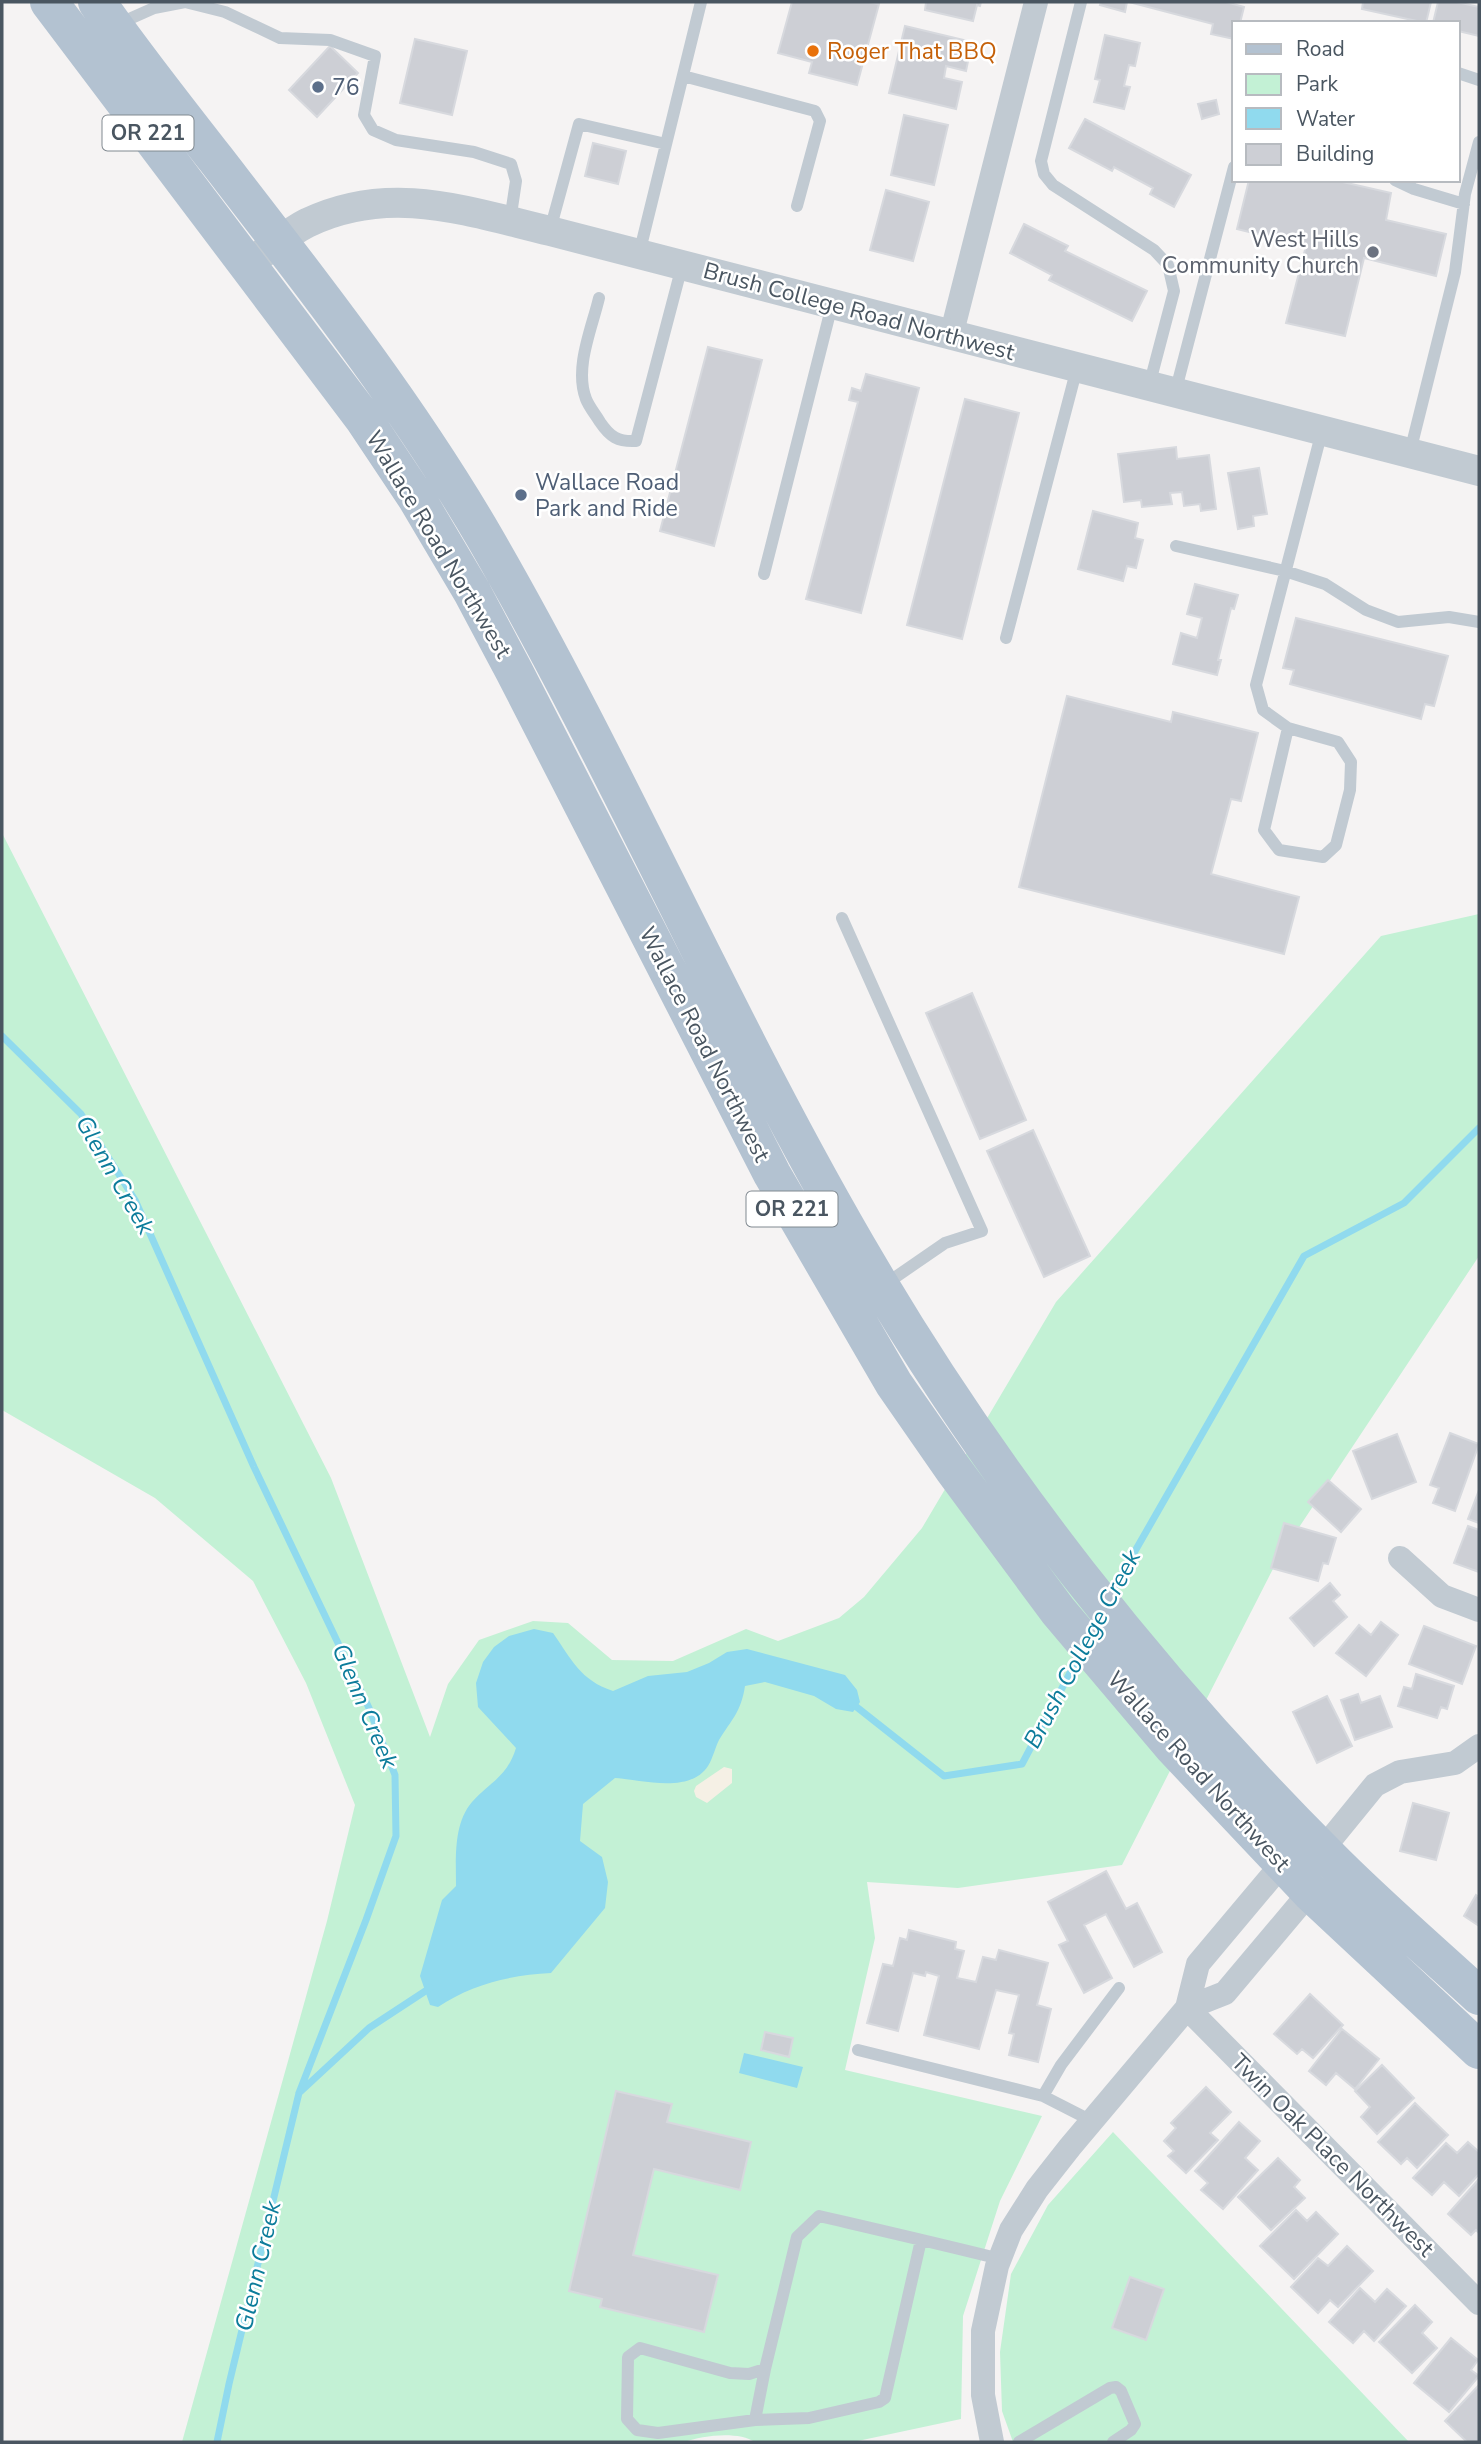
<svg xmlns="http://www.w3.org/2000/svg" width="1481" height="2444" font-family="'Nunito Sans',sans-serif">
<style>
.green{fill:#c3f1d5}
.sand{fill:#f5f0e5}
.water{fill:#90daee}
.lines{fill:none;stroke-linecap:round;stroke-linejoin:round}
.stream{stroke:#90daee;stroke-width:7}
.building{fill:#cdcfd5;stroke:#d7d9de;stroke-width:2}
.service{stroke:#c1cad2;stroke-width:12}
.minor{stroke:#c1cad2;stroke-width:24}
.tertiary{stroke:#c1cad2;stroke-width:30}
.primary{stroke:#b3c2d1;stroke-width:38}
.food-dot{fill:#e8710a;stroke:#fff;stroke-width:2.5}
.service-dot{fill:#5c6f8a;stroke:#fff;stroke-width:2.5}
.worship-dot{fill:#6b7280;stroke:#fff;stroke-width:2.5}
.labels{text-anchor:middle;stroke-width:5;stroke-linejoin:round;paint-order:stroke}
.shield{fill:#fff;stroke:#808990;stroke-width:2}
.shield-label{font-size:21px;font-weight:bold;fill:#4a5661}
.food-label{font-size:23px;fill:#c56008;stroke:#fff;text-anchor:start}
.service-label{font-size:23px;fill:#4e5e75;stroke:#fff;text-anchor:start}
.worship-label{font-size:23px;fill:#5b616d;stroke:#fff;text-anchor:end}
.street-label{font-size:23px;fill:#4a5661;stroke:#fff}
.water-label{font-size:24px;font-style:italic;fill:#0c7c9b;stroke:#fff}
</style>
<rect width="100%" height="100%" fill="#f5f3f3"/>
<path class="green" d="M 2,833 L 331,1478 L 430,1737 L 448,1684 L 479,1640 L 533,1621 L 568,1623 L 612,1660 L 673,1661 L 746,1629 L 778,1641 L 839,1618 L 864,1597 L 922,1528 L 1056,1302 L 1381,936 L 1479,914 L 1479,1256 L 1278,1559 L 1122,1865 L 958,1888 L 867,1882 L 875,1938 L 845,2070 L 1042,2116 L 1000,2201 L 963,2316 L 961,2419 L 853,2442 L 755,2442 C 739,2431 703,2435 684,2442 L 182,2442 L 327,1921 L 355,1805 L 306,1683 L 253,1581 L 155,1498 L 2,1410 Z
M 1113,2132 L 1409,2442 L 1013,2442 L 1002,2411 L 1000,2352 L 1011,2274 L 1048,2205 Z"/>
<path class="sand" d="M 724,1767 L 732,1769 L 732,1783 L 707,1803 L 696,1797 L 694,1791 L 696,1786 Z"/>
<path class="water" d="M 534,1629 L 553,1633 C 572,1660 580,1680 613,1691 L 648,1676 L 687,1672 L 709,1663 L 727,1652 L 747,1649 L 845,1675 L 857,1690 L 860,1702 L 853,1712 L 836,1709 L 814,1696 L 765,1682 L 745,1686 C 741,1712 732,1719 719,1740 C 715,1748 713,1758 708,1766 C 690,1794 642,1780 615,1778 L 583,1804 L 580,1841 L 602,1857 L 608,1882 L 605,1908 L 551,1973 C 511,1975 472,1984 438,2007 L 430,2005 L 420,1976 L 442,1900 L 456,1886 C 456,1859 453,1824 472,1802 C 491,1781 507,1777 516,1748 L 478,1707 L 476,1683 L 483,1662 L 494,1647 L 509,1636 Z
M 744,2053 L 803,2067 L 797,2088 L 739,2073 Z"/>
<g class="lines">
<path class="stream" d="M 2,1036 L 81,1114 L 135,1200 L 254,1467 L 369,1708 L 395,1775 L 396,1836 L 366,1920 L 299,2093 L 229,2384 L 217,2442
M 1111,1593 L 1304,1256 L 1404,1203 L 1479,1128
M 849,1701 L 944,1776 L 1022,1764 L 1080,1654
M 299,2093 L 369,2028 L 430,1988"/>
</g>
<path class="building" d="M 792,2 L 869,2 L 879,4 L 857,85 L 809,73 L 812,62 L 778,53 Z
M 926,2 L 981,2 L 980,6 L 977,5 L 973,21 L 925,10 Z
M 1101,2 L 1127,2 L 1125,12 L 1100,5 Z
M 1129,2 L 1226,2 L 1244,7 L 1240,23 L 1234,23 L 1234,39 L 1211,34 L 1213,24 Z
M 1363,2 L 1431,2 L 1426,23 L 1362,9 Z
M 1438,2 L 1457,2 L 1479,7 L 1479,36 L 1458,31 L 1458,23 L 1433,23 Z
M 905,26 L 972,42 L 966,71 L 946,66 L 944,78 L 962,82 L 956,109 L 889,93 Z
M 1105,35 L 1140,43 L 1135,66 L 1129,65 L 1124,86 L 1130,87 L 1124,109 L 1094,102 L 1100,80 L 1095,79 Z
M 415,39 L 467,51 L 452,115 L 400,103 Z
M 330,46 L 358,73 L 317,117 L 289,90 Z
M 1216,100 L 1219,114 L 1202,119 L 1198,104 Z
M 904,115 L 948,125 L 934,185 L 891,175 Z
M 1085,119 L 1191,175 L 1174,207 L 1150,194 L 1153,188 L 1114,167 L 1112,171 L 1069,148 Z
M 593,143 L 626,151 L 618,184 L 585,176 Z
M 1249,180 L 1334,180 L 1391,193 L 1386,220 L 1446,234 L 1436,276 L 1364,258 L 1345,336 L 1286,323 L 1306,246 L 1237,229 Z
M 886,190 L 929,202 L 913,261 L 870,250 Z
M 1024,224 L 1068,246 L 1065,251 L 1147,291 L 1132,321 L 1049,280 L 1052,275 L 1010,253 Z
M 708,347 L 762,360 L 714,546 L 660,531 Z
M 866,374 L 919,388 L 861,613 L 806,599 L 858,402 L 849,400 L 852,388 L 861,391 Z
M 965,399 L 1019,413 L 962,639 L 907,625 Z
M 1176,447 L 1177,459 L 1209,455 L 1216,509 L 1201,511 L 1200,504 L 1184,506 L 1182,492 L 1170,493 L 1172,504 L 1142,507 L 1141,500 L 1124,502 L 1118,454 Z
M 1259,468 L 1267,514 L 1253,516 L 1254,526 L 1238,529 L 1228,473 Z
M 1093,511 L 1138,523 L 1135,538 L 1143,540 L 1136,568 L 1127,566 L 1123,581 L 1078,569 Z
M 1195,584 L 1238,595 L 1234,609 L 1231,608 L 1218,660 L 1221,660 L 1217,675 L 1173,664 L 1181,633 L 1197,638 L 1202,618 L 1187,614 Z
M 1296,618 L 1448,656 L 1434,706 L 1425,704 L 1421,719 L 1290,684 L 1294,670 L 1283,668 Z
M 1067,696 L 1171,722 L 1173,712 L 1258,733 L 1241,801 L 1231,799 L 1211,874 L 1299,897 L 1284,954 L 1019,887 Z
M 972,993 L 1026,1120 L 980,1139 L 926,1013 Z
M 1033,1130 L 1090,1256 L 1044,1277 L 987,1151 Z
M 1450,1433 L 1479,1444 L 1455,1511 L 1433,1503 L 1439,1488 L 1430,1485 Z
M 1397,1434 L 1416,1482 L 1372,1499 L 1353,1451 Z
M 1328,1480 L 1361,1509 L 1341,1532 L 1308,1502 Z
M 1479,1490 L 1479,1523 L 1468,1519 Z
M 1284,1523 L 1336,1538 L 1328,1564 L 1323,1563 L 1318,1581 L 1271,1568 Z
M 1468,1526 L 1479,1530 L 1479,1572 L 1454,1563 Z
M 1330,1583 L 1340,1595 L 1333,1601 L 1347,1617 L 1314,1646 L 1290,1618 Z
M 1381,1622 L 1398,1635 L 1366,1676 L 1336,1653 L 1359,1625 L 1371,1635 Z
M 1424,1626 L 1476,1646 L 1462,1684 L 1409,1664 Z
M 1416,1674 L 1454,1686 L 1447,1709 L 1441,1707 L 1437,1718 L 1398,1706 L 1404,1687 L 1412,1689 Z
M 1358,1694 L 1361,1703 L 1380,1696 L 1392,1727 L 1355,1740 L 1341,1700 Z
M 1327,1696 L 1352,1746 L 1317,1763 L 1293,1712 Z
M 1413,1803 L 1449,1813 L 1436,1860 L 1400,1851 Z
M 1106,1871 L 1126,1909 L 1137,1903 L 1162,1952 L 1134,1967 L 1106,1914 L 1084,1925 L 1112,1978 L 1084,1993 L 1059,1945 L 1068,1941 L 1048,1902 Z
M 1476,1895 L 1479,1897 L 1479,1926 L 1464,1916 Z
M 909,1930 L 956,1942 L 955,1949 L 964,1951 L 957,1978 L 976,1982 L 983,1957 L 996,1960 L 999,1950 L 1048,1963 L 1037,2005 L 1051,2009 L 1038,2062 L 1009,2055 L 1014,2034 L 1009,2033 L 1019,1995 L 996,1990 L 979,2049 L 924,2035 L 939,1976 L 926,1972 L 925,1976 L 913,1973 L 898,2031 L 867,2023 L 883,1964 L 893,1966 L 900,1938 L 907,1940 Z
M 1310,1994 L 1343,2025 L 1313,2058 L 1302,2049 L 1297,2054 L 1274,2034 Z
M 1342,2029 L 1379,2059 L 1355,2089 L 1336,2073 L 1326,2085 L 1309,2071 Z
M 765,2032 L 793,2038 L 789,2057 L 761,2050 Z
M 1382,2065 L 1414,2098 L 1377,2134 L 1361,2117 L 1370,2107 L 1355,2091 Z
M 1206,2087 L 1231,2112 L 1210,2133 L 1218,2140 L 1186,2173 L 1168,2156 L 1174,2151 L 1164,2141 L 1176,2128 L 1171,2123 Z
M 616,2091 L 672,2104 L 667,2122 L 751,2142 L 740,2190 L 654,2169 L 633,2255 L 718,2275 L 704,2332 L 600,2307 L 602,2299 L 569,2291 Z
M 1415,2103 L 1448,2135 L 1417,2168 L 1407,2158 L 1401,2164 L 1378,2142 Z
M 1239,2122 L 1260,2141 L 1245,2158 L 1258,2170 L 1223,2209 L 1201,2190 L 1208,2183 L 1195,2171 Z
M 1468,2142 L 1479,2152 L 1479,2174 L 1459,2196 L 1444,2182 L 1432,2195 L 1413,2178 L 1446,2143 L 1457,2153 Z
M 1278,2158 L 1300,2180 L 1294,2187 L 1305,2198 L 1271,2230 L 1238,2197 Z
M 1479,2179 L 1479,2233 L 1476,2230 L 1471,2235 L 1448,2214 Z
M 1296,2210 L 1307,2221 L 1316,2212 L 1338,2234 L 1294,2279 L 1260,2246 Z
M 1347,2246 L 1373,2271 L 1338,2307 L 1330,2300 L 1318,2313 L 1291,2287 L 1318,2258 L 1328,2266 Z
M 1130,2277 L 1164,2289 L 1146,2340 L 1112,2328 Z
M 1360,2288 L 1375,2302 L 1387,2289 L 1406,2306 L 1374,2341 L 1364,2331 L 1353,2343 L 1329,2322 Z
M 1415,2305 L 1432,2322 L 1422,2333 L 1437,2348 L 1412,2373 L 1379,2342 Z
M 1451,2338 L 1478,2360 L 1471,2370 L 1479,2376 L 1449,2412 L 1414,2383 Z
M 1479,2385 L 1479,2442 L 1467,2442 L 1445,2421 Z"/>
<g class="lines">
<path class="service" d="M 1081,2 L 1041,161 L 1044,174 L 1053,185 L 1154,250 L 1168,265 L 1174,291 L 1149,386
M 118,24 L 154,8 L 185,2 L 225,12 L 280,38 L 330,40 L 375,56 L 364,115 L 373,130 L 396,140 L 474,152 L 511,164 L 516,181 L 510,221
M 1458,73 L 1479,80
M 683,76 L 815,111 L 820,121 L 797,206
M 1395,180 L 1414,189 L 1464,204
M 550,230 L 579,124 L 666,144
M 639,254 L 701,2
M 599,298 C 592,328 574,368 586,399 C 589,407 596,415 600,422 C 610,437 618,442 636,441 L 682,266
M 1175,393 L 1234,167
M 1410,452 L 1455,272 L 1465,194 L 1479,142
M 1176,546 L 1285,571 L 1325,584 L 1366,610 L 1398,622 L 1449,617 L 1479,622
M 764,574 L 832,305
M 1006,638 L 1077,368
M 1288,728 L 1264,830 L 1279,850 L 1323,857 L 1336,845 L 1350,790 L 1351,762 L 1338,742 L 1288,728 L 1263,710 L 1256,685 L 1322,431
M 842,918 L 982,1231 L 945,1243 L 884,1285
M 858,2050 L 1043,2096 L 1092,2121
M 1043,2096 L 1061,2065 L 1119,1988
M 921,2240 L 885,2398 L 879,2402 L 809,2418 L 755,2420 L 658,2433 L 637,2430 L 627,2419 L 628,2357 L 640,2348 L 730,2373 L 749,2374 L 765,2369 L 797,2237 L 819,2216 C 879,2230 940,2244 1000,2259
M 755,2420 L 765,2369
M 1019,2442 L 1110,2388 L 1116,2387 L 1121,2391 L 1135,2424 L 1131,2430 L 1113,2442"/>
<path class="minor" d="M 951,336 L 1036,2
M 1400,1558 L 1442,1596 L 1479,1610
M 1187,2008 L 1479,2303
M 1187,2008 L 1225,1993 L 1310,1892 L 1322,1850 L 1375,1785 L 1400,1772 L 1455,1763 L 1479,1746
M 992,2442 L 983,2395 L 983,2331 L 997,2266 L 1011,2230 L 1037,2189 L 1070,2147 L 1187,2008 L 1198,1964 L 1282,1864 L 1295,1859"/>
<path class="tertiary" d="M 263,253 C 277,243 291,231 307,223 C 390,183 466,211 550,231 L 1479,471"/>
<path class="primary" d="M 49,2 L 363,418 L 417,499 L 472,592 L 514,671 L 772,1174 L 894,1384 L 953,1469 L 1058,1611 L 1173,1747 L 1310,1892 L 1479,2050
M 97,2 C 134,55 175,107 215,158 C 310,281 407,404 485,538 C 622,775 729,1029 868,1265 C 994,1479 1151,1679 1326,1854 C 1375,1904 1428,1949 1479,1996"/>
</g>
<circle class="food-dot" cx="813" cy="51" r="7"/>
<g class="service-dot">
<circle cx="318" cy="87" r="7"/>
<circle cx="521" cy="495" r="7"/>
</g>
<circle class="worship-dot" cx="1373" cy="252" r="7"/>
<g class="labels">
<g class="shield">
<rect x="102.5" y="115.5" width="91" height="35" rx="5"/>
<rect x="746.5" y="1191.5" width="91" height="35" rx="5"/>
</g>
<g class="shield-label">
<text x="148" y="140">OR 221</text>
<text x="792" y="1216">OR 221</text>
</g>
<g class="food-label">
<text x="827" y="59">Roger That BBQ</text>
</g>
<g class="service-label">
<text x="332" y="95">76</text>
<text x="535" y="490">Wallace Road<tspan x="535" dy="26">Park and Ride</tspan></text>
</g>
<g class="worship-label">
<text x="1359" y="247">West Hills<tspan x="1359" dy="26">Community Church</tspan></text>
</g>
<g class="street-label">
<text transform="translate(859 311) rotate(15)" y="8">Brush College Road Northwest</text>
<text transform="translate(439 544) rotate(59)" y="8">Wallace Road Northwest</text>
<text transform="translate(705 1044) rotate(63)" y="8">Wallace Road Northwest</text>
<text transform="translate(1199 1771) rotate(48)" y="8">Wallace Road Northwest</text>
<text transform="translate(1333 2155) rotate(45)" y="8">Twin Oak Place Northwest</text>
</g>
<g class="water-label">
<text transform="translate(115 1175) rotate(60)" y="8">Glenn Creek</text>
<text transform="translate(1082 1649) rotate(-62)" y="8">Brush College Creek</text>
<text transform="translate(365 1706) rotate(67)" y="8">Glenn Creek</text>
<text transform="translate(258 2266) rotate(-77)" y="8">Glenn Creek</text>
</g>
</g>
<rect width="1481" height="2444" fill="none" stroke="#4a5661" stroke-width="7"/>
<rect x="1232" y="21" width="228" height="161" fill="#ffffff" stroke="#b7bbc0" stroke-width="2"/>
<rect x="1246" y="44" width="35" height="10" fill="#b3c2d1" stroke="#b7bbc0" stroke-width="2"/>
<text x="1296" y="56" font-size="21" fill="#4a5661">Road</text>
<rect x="1246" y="74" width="35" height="21" fill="#c3f1d5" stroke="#b7bbc0" stroke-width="2"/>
<text x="1296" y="91" font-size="21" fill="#4a5661">Park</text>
<rect x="1246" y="108" width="35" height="21" fill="#90daee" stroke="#b7bbc0" stroke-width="2"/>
<text x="1296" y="126" font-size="21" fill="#4a5661">Water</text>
<rect x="1246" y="144" width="35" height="21" fill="#cdcfd5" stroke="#b7bbc0" stroke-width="2"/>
<text x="1296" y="161" font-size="21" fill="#4a5661">Building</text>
</svg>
